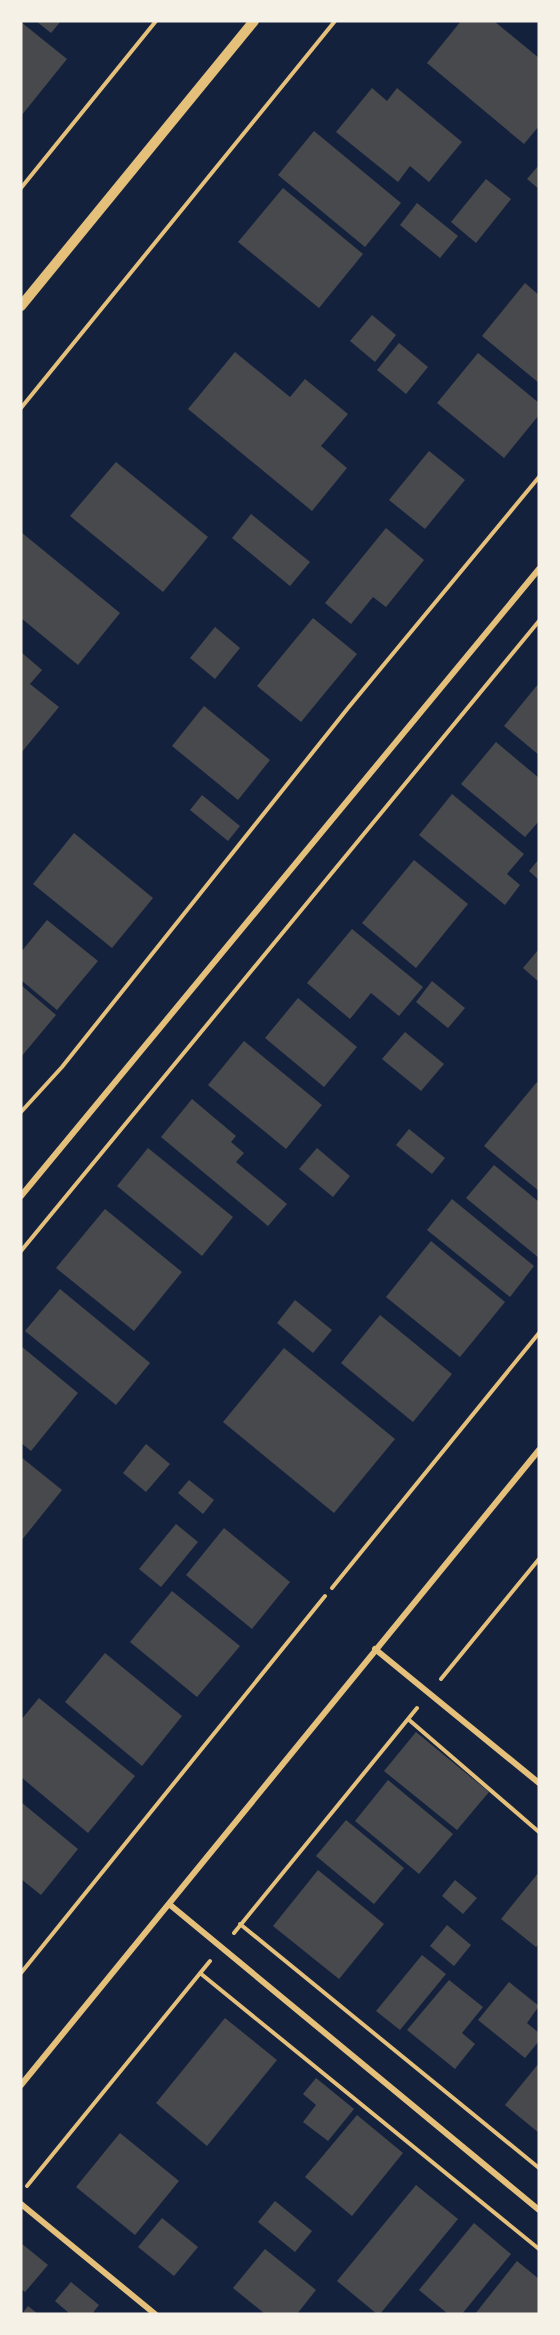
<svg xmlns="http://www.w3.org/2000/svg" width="560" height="2335" font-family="'Roboto Condensed',sans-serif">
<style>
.building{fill:#48494c}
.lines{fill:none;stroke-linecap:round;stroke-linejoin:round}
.path{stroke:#e5c07b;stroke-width:4}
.minor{stroke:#e5c07b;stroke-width:6}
.tertiary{stroke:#e5c07b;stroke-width:10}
</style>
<rect width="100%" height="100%" fill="#14213d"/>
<path class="building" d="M 36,21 L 61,21 L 51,33 Z
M 461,21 L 494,21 L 539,58 L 539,126 L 524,144 L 427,63 Z
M 21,22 L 67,59 L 21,116 Z
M 372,88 L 387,101 L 397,88 L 462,142 L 429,182 L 410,166 L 398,182 L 336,132 Z
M 314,131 L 401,203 L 365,247 L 278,175 Z
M 539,165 L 539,189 L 527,179 Z
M 486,179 L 511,199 L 476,243 L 451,222 Z
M 283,188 L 363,254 L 319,308 L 238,242 Z
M 417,203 L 458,236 L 440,258 L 400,225 Z
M 525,283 L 539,295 L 539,383 L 482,336 Z
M 372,315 L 396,335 L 375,362 L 350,341 Z
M 399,343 L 428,367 L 406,394 L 377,370 Z
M 235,352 L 290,397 L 305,379 L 348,414 L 321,446 L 347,468 L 312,511 L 188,409 Z
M 478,353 L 539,403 L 539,415 L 504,458 L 437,403 Z
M 429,451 L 465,480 L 425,529 L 389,500 Z
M 116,462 L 208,537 L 163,592 L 70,516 Z
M 251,514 L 310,562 L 290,586 L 232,538 Z
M 386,528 L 424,560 L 386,607 L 373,597 L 351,624 L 325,603 Z
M 21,532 L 120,613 L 78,665 L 21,618 Z
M 313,618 L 357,654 L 301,722 L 257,686 Z
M 215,627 L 240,648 L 215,679 L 190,658 Z
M 21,652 L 42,670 L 30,684 L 59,707 L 21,753 Z
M 539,683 L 539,755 L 504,726 Z
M 204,706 L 270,760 L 238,800 L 172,746 Z
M 496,742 L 539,778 L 539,821 L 525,837 L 461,784 Z
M 452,794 L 524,854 L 507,874 L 520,885 L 505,905 L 419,835 Z
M 202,795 L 240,826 L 228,841 L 190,810 Z
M 74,833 L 153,898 L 112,948 L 33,884 Z
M 539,859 L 539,880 L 529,871 Z
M 414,860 L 468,904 L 416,968 L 362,923 Z
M 47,920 L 98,961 L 57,1010 L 21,980 L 21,952 Z
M 352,929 L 423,987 L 399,1016 L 371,993 L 350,1019 L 307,983 Z
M 539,949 L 539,982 L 523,968 Z
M 432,981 L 465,1008 L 448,1028 L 416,1002 Z
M 21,985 L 56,1015 L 21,1057 Z
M 298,998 L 357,1047 L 324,1087 L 265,1038 Z
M 405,1032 L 444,1064 L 421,1091 L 382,1059 Z
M 244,1041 L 322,1105 L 286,1149 L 208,1085 Z
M 537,1082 L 539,1084 L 539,1191 L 484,1146 Z
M 192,1099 L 236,1136 L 231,1142 L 244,1153 L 236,1162 L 287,1204 L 268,1226 L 161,1137 Z
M 409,1129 L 445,1158 L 432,1174 L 396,1145 Z
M 148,1148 L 233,1217 L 202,1256 L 117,1186 Z
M 317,1148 L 350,1176 L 333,1197 L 299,1169 Z
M 494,1165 L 539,1202 L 539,1258 L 466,1198 Z
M 452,1199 L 534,1266 L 510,1297 L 427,1230 Z
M 105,1209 L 182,1272 L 134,1331 L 56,1268 Z
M 431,1241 L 505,1302 L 460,1357 L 386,1297 Z
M 60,1289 L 150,1363 L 116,1405 L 25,1331 Z
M 295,1300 L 332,1330 L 313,1353 L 277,1323 Z
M 380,1315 L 452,1374 L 413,1422 L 341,1363 Z
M 21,1346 L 78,1393 L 31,1451 L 21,1443 Z
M 284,1348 L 395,1439 L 334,1513 L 223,1422 Z
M 146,1444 L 170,1464 L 146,1492 L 123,1473 Z
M 21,1457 L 62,1490 L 21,1541 Z
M 189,1480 L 214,1500 L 203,1514 L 178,1493 Z
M 176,1524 L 198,1542 L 161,1587 L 139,1569 Z
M 224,1528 L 290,1582 L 252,1629 L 186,1575 Z
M 172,1591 L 240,1646 L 197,1697 L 130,1642 Z
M 105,1653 L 182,1716 L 142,1766 L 65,1702 Z
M 39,1698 L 135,1776 L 88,1833 L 21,1777 L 21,1720 Z
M 416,1732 L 489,1792 L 457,1830 L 384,1771 Z
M 388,1780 L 453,1834 L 419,1874 L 355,1821 Z
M 21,1802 L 78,1849 L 41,1895 L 21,1879 Z
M 346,1820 L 404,1868 L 374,1904 L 316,1856 Z
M 318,1870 L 384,1924 L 339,1979 L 273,1926 Z
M 539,1872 L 539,1944 L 536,1947 L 501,1919 Z
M 455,1880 L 477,1898 L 463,1914 L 442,1896 Z
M 447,1925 L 471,1945 L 454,1966 L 430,1946 Z
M 422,1955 L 446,1974 L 400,2030 L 376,2011 Z
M 449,1980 L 483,2007 L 462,2033 L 475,2044 L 455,2069 L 407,2030 Z
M 509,1982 L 539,2006 L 527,2023 L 539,2033 L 539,2041 L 525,2058 L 478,2020 Z
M 225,2018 L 277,2060 L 207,2146 L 156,2103 Z
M 539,2063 L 539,2133 L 505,2105 Z
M 316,2078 L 354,2109 L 328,2141 L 303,2122 L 316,2105 L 303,2094 Z
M 357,2115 L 403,2153 L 352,2216 L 305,2177 Z
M 120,2133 L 179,2181 L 135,2235 L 76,2187 Z
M 416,2185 L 458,2219 L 380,2314 L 377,2314 L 337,2281 Z
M 275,2201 L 312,2231 L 295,2252 L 258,2222 Z
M 162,2218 L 198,2247 L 174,2276 L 138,2247 Z
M 474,2223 L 511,2254 L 462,2314 L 448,2314 L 419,2290 Z
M 21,2243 L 48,2265 L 25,2292 L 21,2289 Z
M 265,2249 L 316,2290 L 297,2314 L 265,2314 L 233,2288 Z
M 517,2261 L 539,2279 L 539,2314 L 475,2314 Z
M 71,2282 L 99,2305 L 92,2314 L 70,2314 L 55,2301 Z
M 28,2306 L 38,2314 L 22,2314 Z"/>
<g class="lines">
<path class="path" d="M 21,188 L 156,21
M 21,408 L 335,21
M 21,1112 L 62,1067 L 348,708 L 539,477
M 21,1251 L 539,621
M 332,1588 L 539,1333
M 441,1679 L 539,1559
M 408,1719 L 539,1832
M 240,1924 L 539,2168
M 234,1933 L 417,1708
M 21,1973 L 325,1596
M 200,1973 L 539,2249
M 27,2186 L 210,1961"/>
<path class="minor" d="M 21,1196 L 539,569
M 375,1649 L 539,1783
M 169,1904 L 539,2210
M 21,2085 L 539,1450
M 21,2204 L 155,2314"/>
<path class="tertiary" d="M 21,306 L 254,21"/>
</g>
<rect width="560" height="2335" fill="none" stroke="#f6f1e7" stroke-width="45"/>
</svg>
